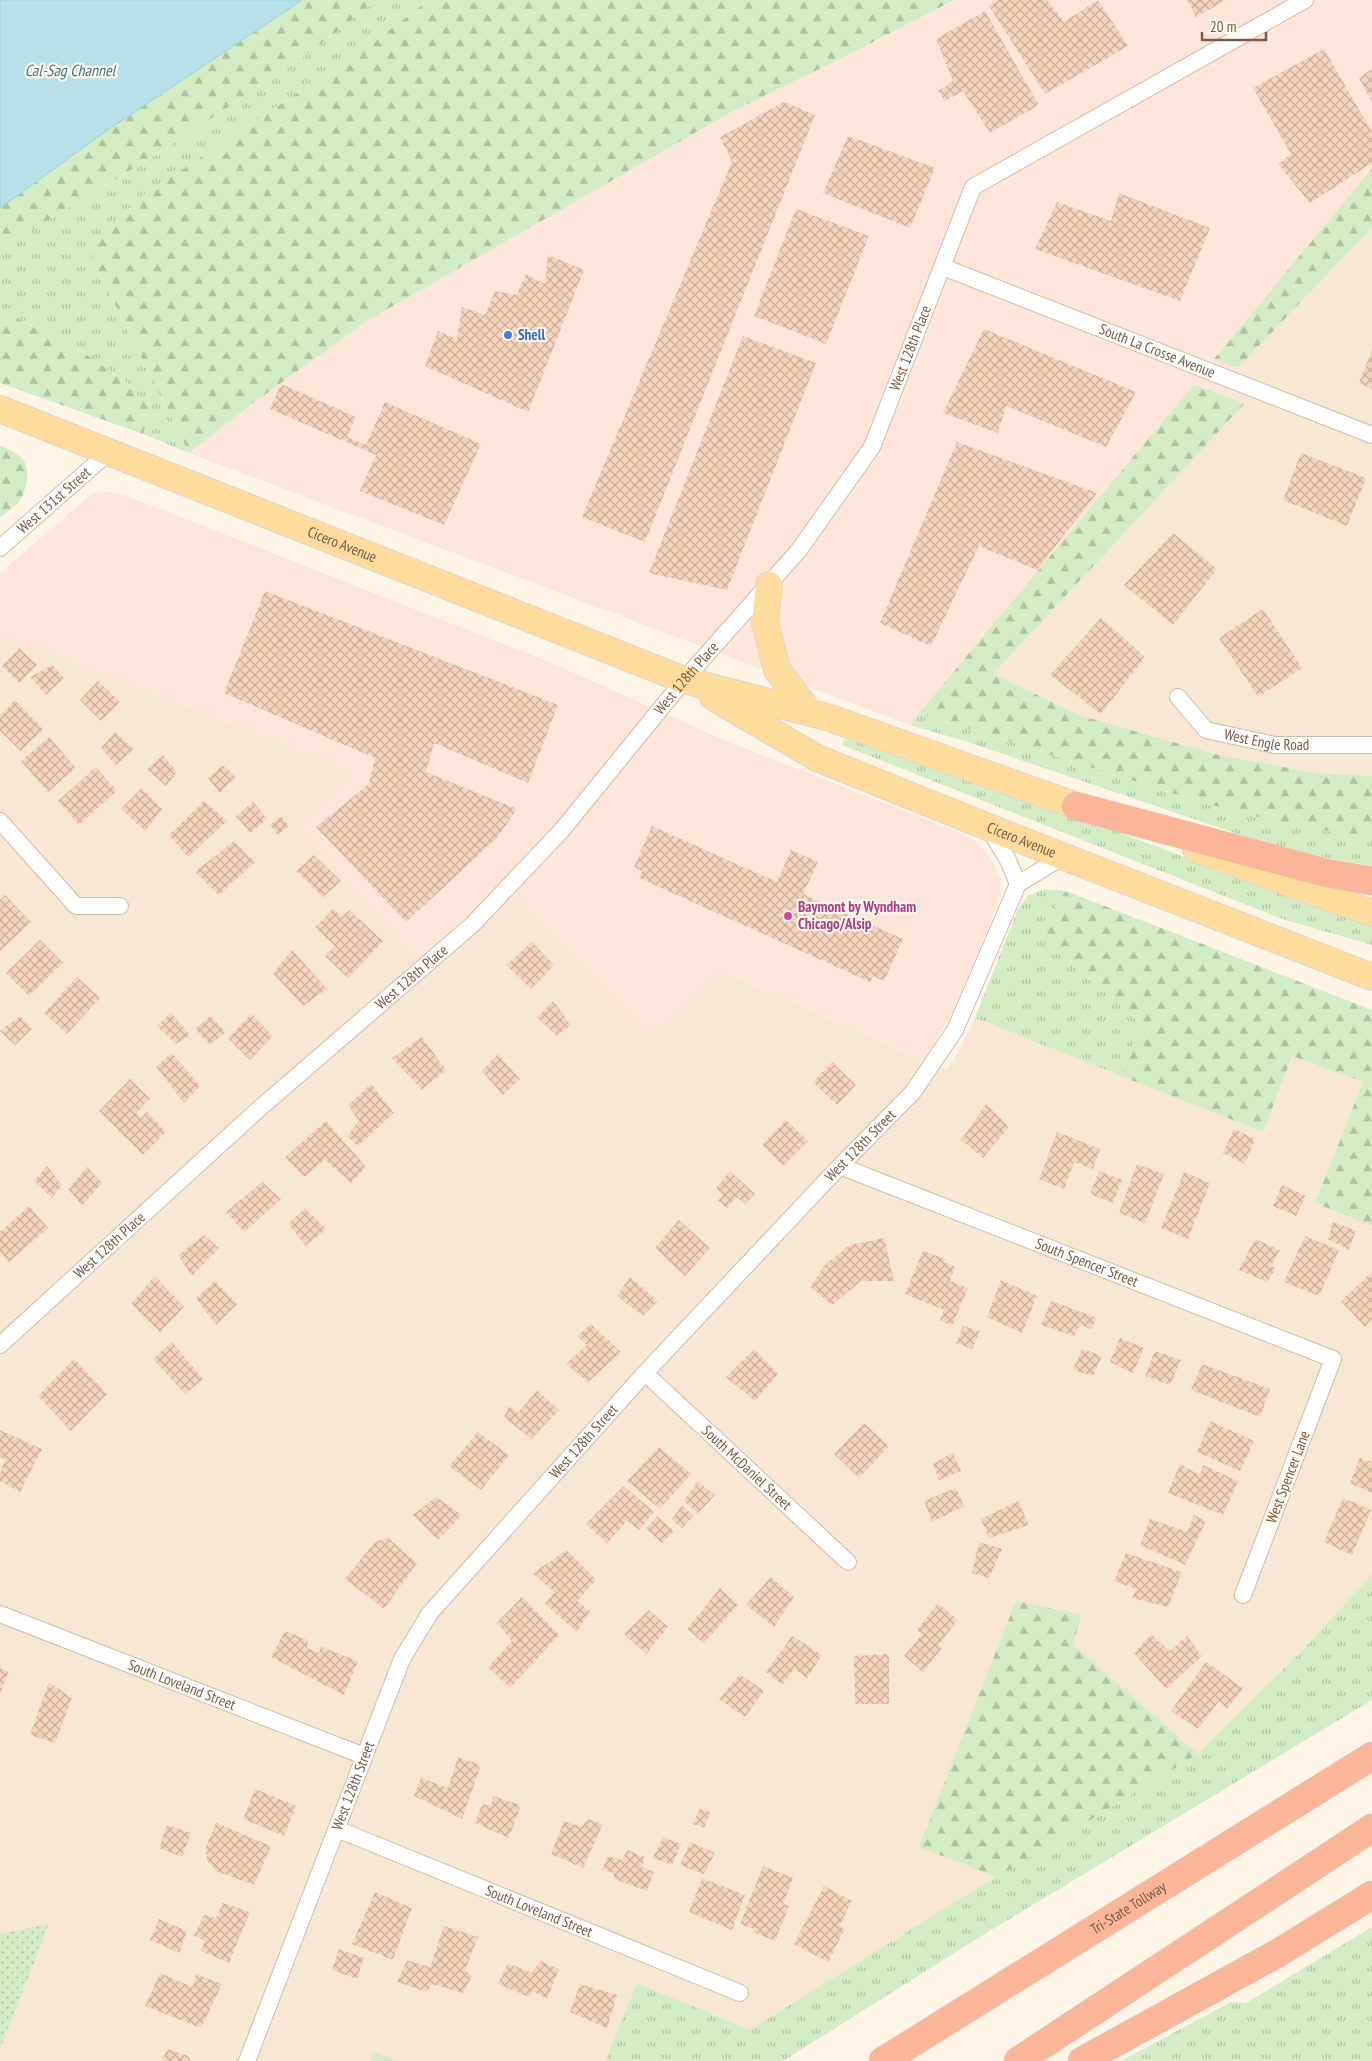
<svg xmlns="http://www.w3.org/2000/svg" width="1372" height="2061" font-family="'PT Sans Narrow',sans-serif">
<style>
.residential{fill:#f6e7d3}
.commercial{fill:#fee5d9}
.grass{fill:url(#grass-tufts)}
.forest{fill:url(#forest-firs)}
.park{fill:url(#park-dots)}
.water{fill:#b8e0e9;stroke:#9ed0db}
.building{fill:url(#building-cross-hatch)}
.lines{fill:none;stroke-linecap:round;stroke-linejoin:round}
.minor-casing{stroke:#d0bcaa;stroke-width:18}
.primary-casing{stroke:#dcd4cf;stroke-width:28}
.motorway-casing{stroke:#dcd4cf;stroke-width:29}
.minor{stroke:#fff;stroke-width:16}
.primary{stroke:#ffdc9b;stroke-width:26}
.motorway{stroke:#fbb599;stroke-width:28}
.shop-dot{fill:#3f7fe0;stroke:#fff8ed;stroke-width:2}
.hotel-dot{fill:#d1479c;stroke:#fff8ed;stroke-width:2}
.labels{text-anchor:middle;stroke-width:4.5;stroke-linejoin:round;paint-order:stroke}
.shop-label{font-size:15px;font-weight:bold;fill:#366cbe;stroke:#fff8ed;text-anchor:start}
.street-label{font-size:15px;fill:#795b48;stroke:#fff8ed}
.hotel-label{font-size:15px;font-weight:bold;fill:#b23c85;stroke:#fff8ed;text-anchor:start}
.water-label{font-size:16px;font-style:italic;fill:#3e7886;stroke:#fff8ed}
</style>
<defs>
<pattern id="grass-tufts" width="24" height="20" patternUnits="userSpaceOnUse" patternTransform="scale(1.25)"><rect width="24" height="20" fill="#d3ecc3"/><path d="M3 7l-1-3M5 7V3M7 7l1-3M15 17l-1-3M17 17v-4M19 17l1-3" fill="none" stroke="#b0c2a0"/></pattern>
<pattern id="forest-firs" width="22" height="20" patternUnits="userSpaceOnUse" patternTransform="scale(1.25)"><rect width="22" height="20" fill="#d3ecc3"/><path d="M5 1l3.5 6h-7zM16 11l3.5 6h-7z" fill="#b0c2a0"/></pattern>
<pattern id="park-dots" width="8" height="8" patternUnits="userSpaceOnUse" patternTransform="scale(1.25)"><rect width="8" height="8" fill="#d3ecc3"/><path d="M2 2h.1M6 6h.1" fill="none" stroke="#b0c2a0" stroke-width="1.8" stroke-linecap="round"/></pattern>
<pattern id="building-cross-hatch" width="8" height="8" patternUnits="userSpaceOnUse" patternTransform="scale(1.25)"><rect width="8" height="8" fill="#f5d4bb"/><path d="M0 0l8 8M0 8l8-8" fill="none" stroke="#cbaf9a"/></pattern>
</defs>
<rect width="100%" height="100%" fill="#fef5e6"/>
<path class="residential" d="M 1372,227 L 1372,776 L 1316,773 L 1219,755 L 1082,716 L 993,674 L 1243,404 L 1219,394 L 1238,368 Z
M 0,633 L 353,772 L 431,976 L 516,895 L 650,1036 L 719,970 L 947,1070 L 962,1045 L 975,1018 L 1263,1132 L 1292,1056 L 1363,1082 L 1315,1203 L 1372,1226 L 1372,1574 L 1301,1652 L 1198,1754 L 932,1916 L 750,2030 L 637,1983 L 605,2061 L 397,2061 L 374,2053 L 370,2061 L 0,2061 Z"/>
<path class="commercial" d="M 954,0 L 1372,0 L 1372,168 L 1214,359 L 1238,368 L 1219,394 L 1194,384 L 910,725 L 189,453 L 248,407 L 365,322 L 735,110 L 846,56 Z
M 106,492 L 127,496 L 554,664 L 719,738 L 971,837 L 989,855 L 1000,878 L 1000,895 L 992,919 L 953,1011 L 925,1060 L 720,970 L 650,1037 L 516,896 L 431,976 L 300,828 L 353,772 L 0,633 L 0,573 L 92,494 Z"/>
<path class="grass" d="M 378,0 L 429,0 L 375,41 L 138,199 L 89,252 L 189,453 L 143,434 L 151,410 L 125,381 L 85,354 L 0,309 L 0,249 L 159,153 L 301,59 Z
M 919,713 L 1200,802 L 1278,822 L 1372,839 L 1372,866 L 1287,851 L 968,742 L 910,725 Z
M 844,739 L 930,762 L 1372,927 L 1372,945 L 1282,919 L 842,745 Z
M 1044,889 L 1066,891 L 1036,932 L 1141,1024 L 1121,1076 L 975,1018 L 1018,909 L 1028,896 Z
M 1372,1574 L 1372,1700 L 983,1935 L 783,2061 L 605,2061 L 637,1983 L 750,2030 L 932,1916 L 1198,1754 L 1301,1652 Z
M 1372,1927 L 1372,2061 L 1121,2061 L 1231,2002 L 1246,2003 Z
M 374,2052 L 397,2061 L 370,2061 Z"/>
<path class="forest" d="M 302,0 L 378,0 L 301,59 L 159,153 L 0,249 L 0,208 L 106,131 Z
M 429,0 L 954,0 L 846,56 L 735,110 L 365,322 L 248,407 L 189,453 L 89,252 L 138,199 L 375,41 Z
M 1372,168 L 1372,227 L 1238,368 L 1214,359 Z
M 0,309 L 85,354 L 125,381 L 151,410 L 143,434 L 0,383 Z
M 1194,384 L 1244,404 L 993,674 L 1082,716 L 1219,755 L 1316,773 L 1372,776 L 1372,839 L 1278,822 L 1200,802 L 919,713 Z
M 0,446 C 8,449 19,453 24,461 C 31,472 26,493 18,503 C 13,508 6,513 0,518 Z
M 1066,891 L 1372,1010 L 1372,1226 L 1315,1203 L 1363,1082 L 1292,1056 L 1263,1132 L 1121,1076 L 1141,1024 L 1036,932 Z
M 1016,1601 L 1081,1615 L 1073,1645 L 1198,1754 L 997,1877 L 919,1847 Z"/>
<path class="park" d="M 49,1924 L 0,2049 L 0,1934 Z"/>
<path class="water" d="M 0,0 L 302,0 L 106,131 L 0,208 Z"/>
<path class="building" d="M 998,0 L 1047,0 L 1064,22 L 1098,0 L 1128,46 L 1045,94 L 989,6 Z
M 1187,0 L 1226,0 L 1196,17 Z
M 985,11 L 1039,105 L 990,133 L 963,91 L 945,101 L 938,91 L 953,81 L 936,39 Z
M 1324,49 L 1372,132 L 1372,163 L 1310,203 L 1278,164 L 1291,154 L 1253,88 Z
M 1372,69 L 1372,102 L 1359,78 Z
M 784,102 L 815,115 L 645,542 L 582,517 L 732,162 L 720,137 Z
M 848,136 L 935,168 L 910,228 L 823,193 Z
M 1119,193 L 1210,228 L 1180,301 L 1035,249 L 1057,202 L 1111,221 Z
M 796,209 L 869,236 L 826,344 L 754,316 Z
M 548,255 L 584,270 L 528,412 L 425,366 L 438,331 L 457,339 L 462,307 L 485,315 L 495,291 L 517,295 L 526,274 L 545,284 Z
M 984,329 L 1136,392 L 1106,447 L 1006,406 L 998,433 L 943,413 Z
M 743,336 L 816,363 L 727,590 L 649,573 Z
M 1372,350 L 1372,389 L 1359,383 Z
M 281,384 L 356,417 L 347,437 L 366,445 L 385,402 L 481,444 L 444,525 L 360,491 L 376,455 L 270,409 Z
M 957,442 L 1097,493 L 1037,570 L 979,546 L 931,646 L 880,623 Z
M 1301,453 L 1366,478 L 1347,526 L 1283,500 Z
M 1173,533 L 1217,569 L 1173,625 L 1124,585 Z
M 265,591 L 558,705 L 528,783 L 434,743 L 426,772 L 517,809 L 497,838 L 406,922 L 316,827 L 369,784 L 375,758 L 224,693 Z
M 1263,609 L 1302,668 L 1258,697 L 1219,638 Z
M 1101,618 L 1145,657 L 1101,714 L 1050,675 Z
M 19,648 L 37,665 L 19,683 L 2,666 Z
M 52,665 L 64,678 L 46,695 L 30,677 Z
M 98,681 L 120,702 L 101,721 L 80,700 Z
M 15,700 L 43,729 L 21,751 L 0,731 L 0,716 Z
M 115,732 L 134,749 L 116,765 L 101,748 Z
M 49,737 L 76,768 L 48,792 L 21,761 Z
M 163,755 L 177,772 L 166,786 L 147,769 Z
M 223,765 L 236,777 L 220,793 L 208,778 Z
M 96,767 L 117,791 L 79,825 L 58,801 Z
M 142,788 L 162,809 L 145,831 L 121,809 Z
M 204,801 L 227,821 L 188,857 L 169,835 Z
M 253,802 L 267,819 L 250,833 L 236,816 Z
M 281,816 L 289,826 L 278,835 L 270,825 Z
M 652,826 L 777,882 L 791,850 L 818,862 L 803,894 L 903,939 L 884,981 L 873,976 L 870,982 L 639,878 L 642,871 L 634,867 Z
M 234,841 L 255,862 L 219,895 L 195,872 Z
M 314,855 L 341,881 L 323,897 L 296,871 Z
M 5,895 L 31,922 L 0,951 L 0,900 Z
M 333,909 L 342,917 L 349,910 L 383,941 L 348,978 L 325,956 L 335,946 L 315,927 Z
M 40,940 L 63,963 L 29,996 L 6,973 Z
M 532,942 L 554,965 L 531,989 L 506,965 Z
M 292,950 L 327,989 L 303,1006 L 273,973 Z
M 77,977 L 100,998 L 67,1034 L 44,1013 Z
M 553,1001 L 571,1025 L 557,1036 L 537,1017 Z
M 171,1013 L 190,1035 L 176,1044 L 157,1026 Z
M 251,1014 L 273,1036 L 250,1060 L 228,1038 Z
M 20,1016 L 32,1029 L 15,1045 L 0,1031 Z
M 210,1016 L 226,1032 L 210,1045 L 195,1029 Z
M 422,1037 L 446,1070 L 422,1090 L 392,1058 Z
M 172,1053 L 200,1086 L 184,1103 L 156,1067 Z
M 498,1054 L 520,1079 L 503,1095 L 482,1071 Z
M 832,1062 L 856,1085 L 837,1105 L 813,1082 Z
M 130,1079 L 150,1099 L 136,1113 L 141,1118 L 147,1112 L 166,1132 L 143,1155 L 99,1111 Z
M 371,1084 L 394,1113 L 358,1146 L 347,1136 L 359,1121 L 348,1105 Z
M 986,1104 L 1009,1127 L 983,1158 L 961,1140 Z
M 786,1120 L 808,1141 L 783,1166 L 762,1145 Z
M 326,1121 L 366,1167 L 351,1183 L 325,1160 L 304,1177 L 285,1157 Z
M 1234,1129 L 1255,1139 L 1245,1164 L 1223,1153 Z
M 1057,1132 L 1100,1149 L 1093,1169 L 1074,1162 L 1064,1189 L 1039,1179 Z
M 1137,1164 L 1164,1174 L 1145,1223 L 1119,1213 Z
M 47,1166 L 62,1185 L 52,1198 L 34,1181 Z
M 87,1167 L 102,1183 L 82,1206 L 68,1189 Z
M 730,1171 L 755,1194 L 745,1204 L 737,1197 L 727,1208 L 718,1201 L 723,1195 L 716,1188 Z
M 1099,1171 L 1122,1180 L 1113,1203 L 1090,1194 Z
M 1184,1172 L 1210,1183 L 1188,1239 L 1161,1228 Z
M 262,1182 L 281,1199 L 244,1232 L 226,1212 Z
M 1282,1185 L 1306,1196 L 1296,1216 L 1273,1206 Z
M 29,1206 L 48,1228 L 9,1262 L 0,1252 L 0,1232 Z
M 305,1208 L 326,1229 L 306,1246 L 288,1224 Z
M 679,1220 L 710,1248 L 685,1276 L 655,1248 Z
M 1333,1222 L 1356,1231 L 1349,1250 L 1328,1239 Z
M 204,1235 L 219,1248 L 192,1276 L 178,1255 Z
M 1305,1236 L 1339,1250 L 1319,1296 L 1284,1282 Z
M 884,1238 L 894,1281 L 861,1281 L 832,1305 L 810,1287 L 825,1265 L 850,1245 Z
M 1255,1239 L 1280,1250 L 1271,1266 L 1276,1268 L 1267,1282 L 1239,1270 Z
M 923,1251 L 945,1259 L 944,1262 L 955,1267 L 950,1281 L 968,1288 L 952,1326 L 940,1320 L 944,1310 L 905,1294 Z
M 1372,1272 L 1372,1319 L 1365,1327 L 1341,1301 Z
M 155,1276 L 184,1307 L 160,1332 L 131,1304 Z
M 630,1277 L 658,1301 L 643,1316 L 617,1296 Z
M 1001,1280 L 1037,1296 L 1022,1333 L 987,1317 Z
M 215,1281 L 237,1304 L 216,1325 L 196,1298 Z
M 1051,1301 L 1097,1318 L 1091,1329 L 1080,1325 L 1074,1336 L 1041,1325 Z
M 591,1324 L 621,1352 L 588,1382 L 566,1364 L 587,1345 L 577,1336 Z
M 963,1326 L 980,1331 L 972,1349 L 956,1343 Z
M 1120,1338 L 1144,1348 L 1133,1373 L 1110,1362 Z
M 172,1342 L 203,1379 L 185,1394 L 153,1359 Z
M 754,1349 L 778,1374 L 755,1401 L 726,1377 Z
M 1082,1349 L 1102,1356 L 1093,1376 L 1073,1370 Z
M 1155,1351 L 1181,1360 L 1170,1385 L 1145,1376 Z
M 74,1359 L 107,1394 L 71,1431 L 38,1396 Z
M 1202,1364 L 1270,1389 L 1260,1417 L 1191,1390 Z
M 537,1390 L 559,1410 L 531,1439 L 504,1417 L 509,1406 L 518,1413 Z
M 1210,1421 L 1254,1441 L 1240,1471 L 1197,1452 Z
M 864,1423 L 889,1446 L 859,1478 L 834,1454 Z
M 0,1430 L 42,1449 L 20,1492 L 0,1481 L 0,1473 L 5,1460 L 0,1457 Z
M 478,1432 L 509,1455 L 481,1490 L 449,1466 Z
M 659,1447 L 691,1474 L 660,1509 L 627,1481 Z
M 953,1453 L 961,1471 L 939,1480 L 933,1464 Z
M 1360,1458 L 1372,1462 L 1372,1493 L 1350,1483 Z
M 1180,1464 L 1200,1475 L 1203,1465 L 1238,1481 L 1223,1515 L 1168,1493 Z
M 698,1482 L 715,1495 L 698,1513 L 683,1501 Z
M 624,1486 L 654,1512 L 639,1530 L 627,1521 L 607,1543 L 586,1524 Z
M 956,1488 L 964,1506 L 932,1522 L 924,1501 Z
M 436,1497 L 462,1515 L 438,1540 L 413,1515 Z
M 1343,1498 L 1371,1510 L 1352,1555 L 1324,1542 Z
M 1018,1501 L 1029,1525 L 989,1538 L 981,1519 Z
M 682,1506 L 694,1515 L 682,1528 L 671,1520 Z
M 1194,1515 L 1206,1521 L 1185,1565 L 1140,1545 L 1150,1519 L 1187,1532 Z
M 657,1516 L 674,1531 L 662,1543 L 646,1529 Z
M 388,1538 L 417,1563 L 384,1609 L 345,1579 L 375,1542 Z
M 979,1542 L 1002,1549 L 989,1578 L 972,1573 Z
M 567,1550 L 596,1580 L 577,1601 L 590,1611 L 577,1632 L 545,1604 L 554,1592 L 533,1573 Z
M 1126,1553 L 1182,1572 L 1168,1607 L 1132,1598 L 1136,1589 L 1114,1581 Z
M 771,1577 L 794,1597 L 774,1627 L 746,1605 Z
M 720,1588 L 738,1605 L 704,1643 L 687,1629 Z
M 522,1597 L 559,1635 L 510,1688 L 488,1667 L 512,1641 L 497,1623 Z
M 938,1603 L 958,1620 L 938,1645 L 942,1648 L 923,1672 L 904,1656 L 922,1634 L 917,1630 Z
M 649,1610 L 668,1627 L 646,1654 L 624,1634 Z
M 285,1631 L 308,1640 L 307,1648 L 319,1653 L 321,1647 L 358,1661 L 344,1695 L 271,1657 Z
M 1151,1634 L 1170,1651 L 1187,1636 L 1202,1656 L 1166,1689 L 1134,1653 Z
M 792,1636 L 822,1655 L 807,1678 L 794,1669 L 782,1685 L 766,1672 Z
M 889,1654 L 889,1704 L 855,1704 L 854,1656 Z
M 1206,1662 L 1243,1688 L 1227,1709 L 1219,1701 L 1198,1729 L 1171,1711 Z
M 0,1668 L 9,1672 L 0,1693 Z
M 740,1674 L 764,1691 L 745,1717 L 719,1699 Z
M 49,1682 L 72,1698 L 55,1743 L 30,1735 Z
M 458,1757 L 481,1765 L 462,1819 L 414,1796 L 421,1778 L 448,1788 Z
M 255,1789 L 296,1806 L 284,1836 L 243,1819 Z
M 493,1796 L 521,1805 L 509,1838 L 475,1823 L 482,1804 L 491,1806 Z
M 700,1809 L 711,1812 L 704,1828 L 693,1824 Z
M 587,1819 L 603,1824 L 583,1868 L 551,1854 L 564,1821 L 582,1827 Z
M 216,1823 L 271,1846 L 254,1885 L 216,1871 L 207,1860 L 206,1847 Z
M 167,1825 L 191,1833 L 182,1857 L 159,1848 Z
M 663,1837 L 681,1844 L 672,1865 L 653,1858 Z
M 690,1842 L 715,1853 L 704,1874 L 680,1865 Z
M 627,1850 L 645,1857 L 642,1867 L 654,1872 L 647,1891 L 614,1879 L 614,1873 L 602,1870 L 608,1856 L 622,1860 Z
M 763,1866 L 793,1878 L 783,1904 L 789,1906 L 775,1941 L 753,1932 L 754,1929 L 740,1924 Z
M 702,1878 L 745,1895 L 732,1930 L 689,1912 Z
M 824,1886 L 852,1901 L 839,1926 L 845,1929 L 828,1962 L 794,1944 Z
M 375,1892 L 412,1908 L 393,1960 L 352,1944 Z
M 223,1903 L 250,1912 L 229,1963 L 201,1951 L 205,1941 L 194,1935 L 204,1915 L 216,1918 Z
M 159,1919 L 187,1931 L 179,1953 L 150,1940 Z
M 444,1926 L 478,1937 L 465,1970 L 472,1976 L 463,1993 L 432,1984 L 427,1992 L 397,1982 L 407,1960 L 430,1967 Z
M 339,1949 L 364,1958 L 357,1979 L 332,1970 Z
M 540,1961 L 559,1969 L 547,1999 L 532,1991 L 529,1997 L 498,1984 L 508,1963 L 532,1973 Z
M 160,1973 L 193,1987 L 196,1974 L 222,1984 L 201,2028 L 145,2006 Z
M 580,1984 L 617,1995 L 607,2028 L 570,2012 Z
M 167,2049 L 191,2057 L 189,2061 L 162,2061 Z"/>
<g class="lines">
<defs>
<g id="minor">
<path id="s1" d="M 943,267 L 1372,435"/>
<path id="s2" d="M 0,548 L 109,452"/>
<path id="s3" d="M 1178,697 L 1206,730 L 1275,745 L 1372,745"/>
<path d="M 0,821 L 76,906 L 120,906"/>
<path d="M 988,827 L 1008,860 L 1018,884"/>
<path id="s4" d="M 840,1166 L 1333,1359 L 1243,1595"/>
<path id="s5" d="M 0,1345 L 260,1108 L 472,925 L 562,830 L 684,680 L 799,550 L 872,447 L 973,187 L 1305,0"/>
<path id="s6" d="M 645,1373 L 848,1562"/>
<path id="s7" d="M 0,1614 L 364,1756"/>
<path id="s8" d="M 337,1829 L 740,1993"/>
<path id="s9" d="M 247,2061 L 402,1659 L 430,1613 L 645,1373 L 840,1166 L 913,1092 L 955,1030 L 1018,884 L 1064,856"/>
</g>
<g id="primary">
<path id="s10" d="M 0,409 L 684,680 L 830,718 L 1096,813"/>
<path d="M 769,585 L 765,623 L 777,670 L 809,712"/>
<path id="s11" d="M 713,697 L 817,758 L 988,827 L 1372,977"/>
<path d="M 1196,849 L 1372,913"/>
</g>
<g id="motorway">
<path d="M 1076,806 L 1326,873 L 1372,881"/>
<path id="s12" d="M 883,2061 L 1372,1756"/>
<path d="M 1018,2061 L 1372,1828"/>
<path d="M 1082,2061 L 1278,1953 L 1372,1895"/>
</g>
</defs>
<use href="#minor" class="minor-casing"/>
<use href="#primary" class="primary-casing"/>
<use href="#motorway" class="motorway-casing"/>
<use href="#minor" class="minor"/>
<use href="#primary" class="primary"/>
<use href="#motorway" class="motorway"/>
</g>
<circle class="shop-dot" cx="508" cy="335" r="5"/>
<circle class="hotel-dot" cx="788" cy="916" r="5"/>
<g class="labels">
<g class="shop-label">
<text x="518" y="340">Shell</text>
</g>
<g class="street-label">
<text dy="5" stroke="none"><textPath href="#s5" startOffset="1362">West 128th Place</textPath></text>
<text dy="5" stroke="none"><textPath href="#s1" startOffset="230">South La Crosse Avenue</textPath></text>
<text dy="5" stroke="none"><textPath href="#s2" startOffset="72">West 131st Street</textPath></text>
<text dy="5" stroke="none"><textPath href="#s10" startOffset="368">Cicero Avenue</textPath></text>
<text dy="5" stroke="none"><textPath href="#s5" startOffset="959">West 128th Place</textPath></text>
<text dy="5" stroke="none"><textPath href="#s3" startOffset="105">West Engle Road</textPath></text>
<text dy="5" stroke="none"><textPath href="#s11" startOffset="341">Cicero Avenue</textPath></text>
<text dy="5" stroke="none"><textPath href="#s5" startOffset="552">West 128th Place</textPath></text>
<text dy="5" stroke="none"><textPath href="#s9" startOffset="1120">West 128th Street</textPath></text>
<text dy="5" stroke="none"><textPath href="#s5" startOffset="148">West 128th Place</textPath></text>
<text dy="5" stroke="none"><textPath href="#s4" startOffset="265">South Spencer Street</textPath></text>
<text dy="5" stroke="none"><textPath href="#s9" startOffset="715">West 128th Street</textPath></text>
<text dy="5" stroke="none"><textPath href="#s6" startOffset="139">South McDaniel Street</textPath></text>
<text transform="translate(1288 1477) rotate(-69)" y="5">West Spencer Lane</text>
<text dy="5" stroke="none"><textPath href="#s7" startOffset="195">South Loveland Street</textPath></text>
<text dy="5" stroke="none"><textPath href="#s9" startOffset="295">West 128th Street</textPath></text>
<text dy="5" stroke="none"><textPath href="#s12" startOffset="289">Tri-State Tollway</textPath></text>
<text dy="5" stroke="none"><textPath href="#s8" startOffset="218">South Loveland Street</textPath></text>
</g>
<g class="hotel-label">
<text x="798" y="912">Baymont by Wyndham<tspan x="798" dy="17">Chicago/Alsip</tspan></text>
</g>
<g class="water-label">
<text x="70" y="76">Cal-Sag Channel</text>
</g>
</g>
<path d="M1202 32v8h64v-8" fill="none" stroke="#795b48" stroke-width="2.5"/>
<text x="1210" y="32" font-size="15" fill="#795b48" stroke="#fff8ed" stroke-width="4" paint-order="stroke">20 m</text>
</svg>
